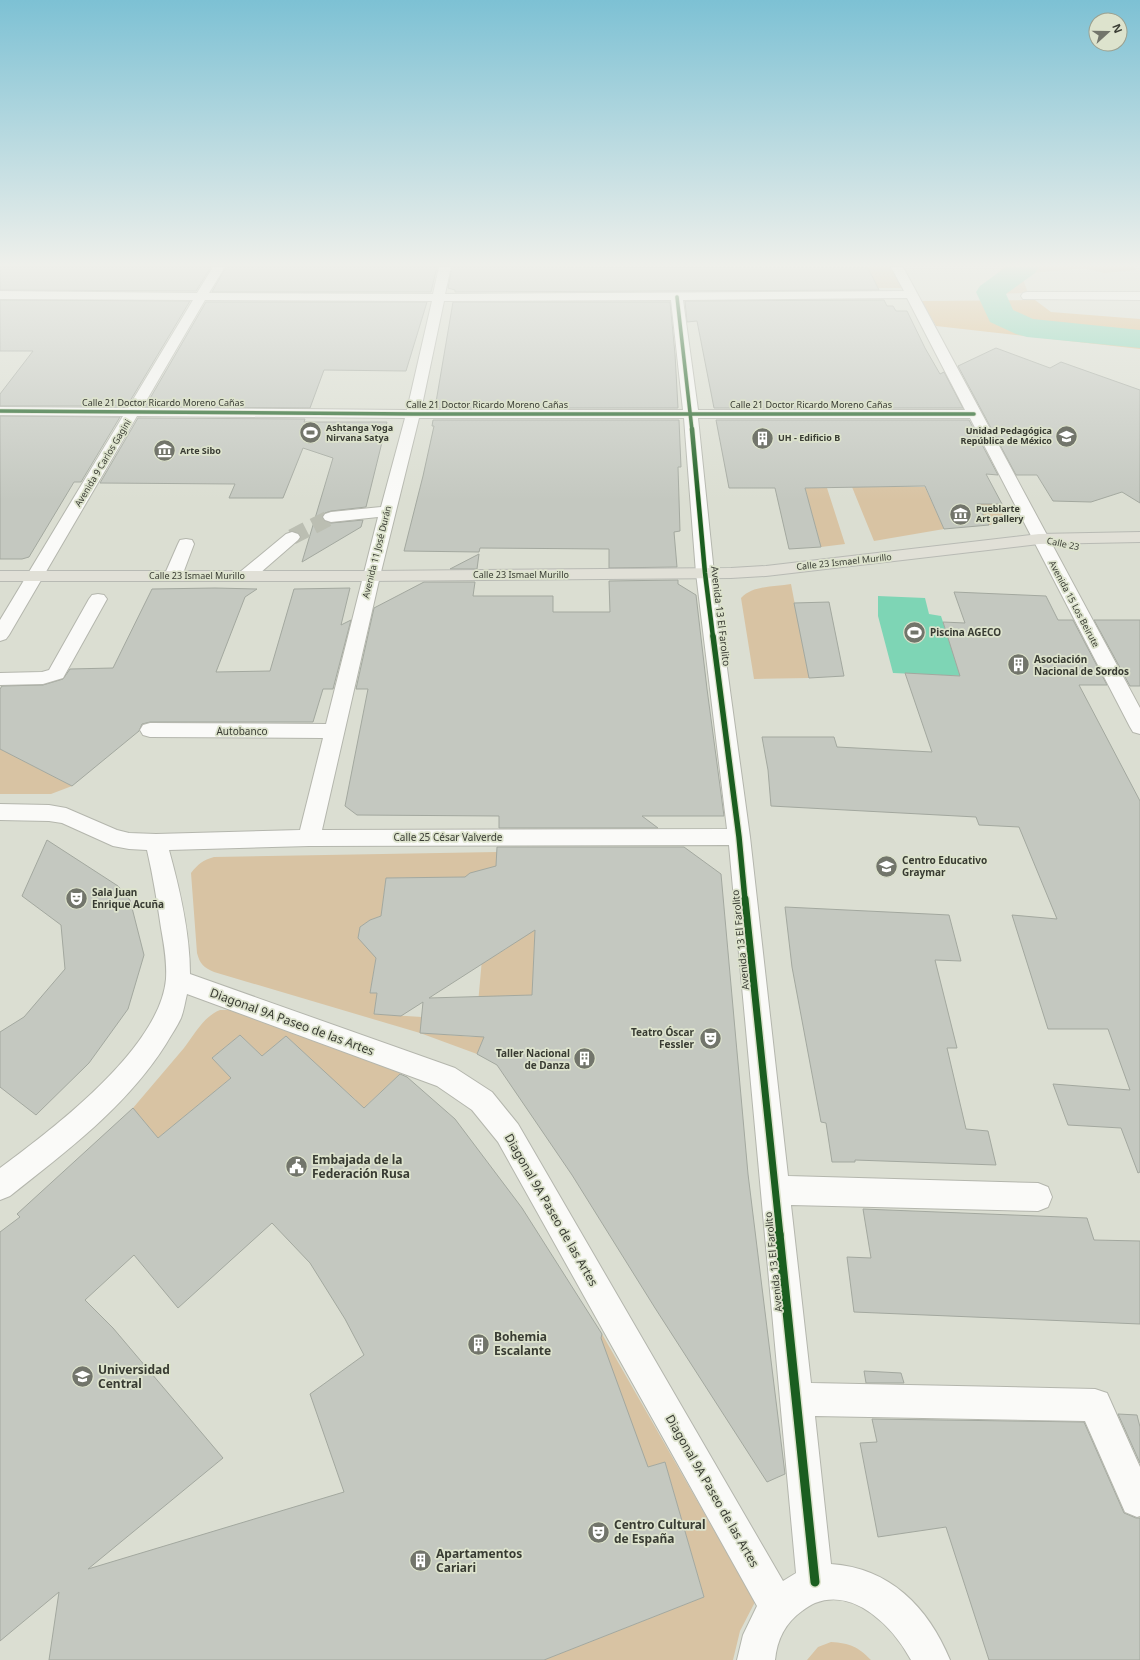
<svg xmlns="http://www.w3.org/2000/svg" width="1140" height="1660" font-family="'Noto Sans',sans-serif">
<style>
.green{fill:#d8c3a3}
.forest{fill:#ddbb87}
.water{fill:#7ed5b5}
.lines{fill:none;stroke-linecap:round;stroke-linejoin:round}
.river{fill:#7ed5b5;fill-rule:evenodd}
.building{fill:#c4c8c0;stroke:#a3a89f;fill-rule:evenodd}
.minor-tunnel{stroke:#bbbeb2;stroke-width:16;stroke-dasharray:16 8;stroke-linecap:butt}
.minor-casing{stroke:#b4b6ad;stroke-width:2}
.major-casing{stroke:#b8bab4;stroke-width:2}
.minor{fill:#fafaf8;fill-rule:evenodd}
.major{fill:#e1e0d7;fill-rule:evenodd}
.cycleway-far4-casing{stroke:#dde3cd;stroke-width:5}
.cycleway-far3-casing{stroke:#dde3cd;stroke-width:6}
.cycleway-far2-casing{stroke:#dde3cd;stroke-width:8}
.cycleway-far1-casing{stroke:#dde3cd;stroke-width:10}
.cycleway-casing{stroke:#dde3cd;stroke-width:12}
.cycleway-far4{stroke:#1b5e20;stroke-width:3.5}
.cycleway-far3{stroke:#1b5e20;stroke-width:4.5}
.cycleway-far2{stroke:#1b5e20;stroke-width:5.5}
.cycleway-far1{stroke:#1b5e20;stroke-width:7}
.cycleway{stroke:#1b5e20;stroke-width:9}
.labels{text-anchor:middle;stroke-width:3.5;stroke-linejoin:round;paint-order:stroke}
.far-street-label{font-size:9px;fill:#393c33;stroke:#dde3cd}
.far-poi-label{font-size:9px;font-weight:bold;fill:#393c33;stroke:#dde3cd;text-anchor:start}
.street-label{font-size:10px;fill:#393c33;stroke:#dde3cd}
.poi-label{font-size:10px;font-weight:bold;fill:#393c33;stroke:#dde3cd;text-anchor:start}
.near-street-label{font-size:12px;fill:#393c33;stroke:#dde3cd}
.near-poi-label{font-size:12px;font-weight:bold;fill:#393c33;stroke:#dde3cd;text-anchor:start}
</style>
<rect width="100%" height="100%" fill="#dbded2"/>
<path class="green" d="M 836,267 L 893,267 L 905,288 L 878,288 L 870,272 L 863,272 L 862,268 Z
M 1003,267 L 1133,267 L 1136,270 L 1104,273 L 1084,268 L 1021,274 L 1028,293 L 988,294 L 985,287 Z
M 852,487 L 925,487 L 944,529 L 874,541 Z
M 805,488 L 827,488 L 845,544 L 821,547 Z
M 977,504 L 1002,504 L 1011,521 L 989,525 Z
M 791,584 L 809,678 L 754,679 L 741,598 C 753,585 775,587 791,584 Z
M 0,749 L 72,786 L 51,794 L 0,794 Z
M 497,852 L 495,881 L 465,877 L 386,878 L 381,916 L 370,920 L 360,927 L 359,938 L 377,952 L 370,993 L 377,993 L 374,1014 L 422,1017 L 421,1033 L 475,1037 L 482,959 L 497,954 L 506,949 L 536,913 L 532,995 L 501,996 L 477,1054 L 420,1033 L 214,972 C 203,967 200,964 197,953 L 191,873 C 198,864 203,860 214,857 Z
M 220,1010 L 232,1010 L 402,1072 L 353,1118 L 345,1111 L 356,1100 L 339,1085 L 335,1088 L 316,1064 L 286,1036 L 262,1056 L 240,1035 L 212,1058 L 231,1078 L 158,1138 L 133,1108 C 150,1088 167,1068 184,1048 C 195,1034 203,1017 220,1010 Z
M 602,1334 L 755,1602 L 740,1631 L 733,1660 L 544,1660 L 704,1597 L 665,1462 L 648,1467 L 595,1361 Z
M 831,1642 C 850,1643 858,1647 871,1660 L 807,1660 L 818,1647 Z"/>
<path class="forest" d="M 1035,300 L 1051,312 L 1140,319 L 1140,349 L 936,326 L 921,301 Z"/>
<path class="water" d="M 878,596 L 925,598 L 929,614 L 941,616 L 961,676 L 893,673 L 878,616 Z"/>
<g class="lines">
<path class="river" d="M 1006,267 L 1039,267 L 1035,273 L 1006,294 L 1013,310 L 1033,319 L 1140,330 L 1140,348 L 1027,337 L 1016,334 L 990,322 L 976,292 L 980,286 Z"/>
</g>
<path class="building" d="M 0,267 L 211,267 L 196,291 L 0,290 Z
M 226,267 L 437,267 L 431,292 L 212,292 Z
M 452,267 L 868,268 L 879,290 L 455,292 L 455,290 L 448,288 Z
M 0,300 L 190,301 L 127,406 L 0,406 L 0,394 L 33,351 L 0,351 Z
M 884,300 L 887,306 L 893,306 L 896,311 L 907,311 L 925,348 L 940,374 L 944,372 L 963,408 L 714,408 L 697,321 L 687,322 L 685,301 Z
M 206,302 L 427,302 L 406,371 L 324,370 L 310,408 L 145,407 Z
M 453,302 L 670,302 L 675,354 L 678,408 L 435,408 Z
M 996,348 L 1050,368 L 1061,362 L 1140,390 L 1140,503 L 1122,492 L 1091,502 L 1053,501 L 1037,475 L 1016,475 L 958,366 Z
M 0,416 L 120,417 L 81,482 L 74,482 L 29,557 L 22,559 L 0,559 Z
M 138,418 L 305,419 L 304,422 L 387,422 L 366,507 L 331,511 L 325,513 L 322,516 L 324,521 L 331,523 L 363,520 L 361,527 L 302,562 L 333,458 L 303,448 L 283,498 L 229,498 L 235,484 L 100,483 Z
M 433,420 L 679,420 L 681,467 L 678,467 L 680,531 L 674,532 L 677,567 L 609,568 L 609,549 L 480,548 L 479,552 L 404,551 L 423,476 L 434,426 L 432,426 Z
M 716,420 L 969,420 L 998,475 L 986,474 L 1002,504 L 977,504 L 989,525 L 944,529 L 925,486 L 805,488 L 821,547 L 789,549 L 775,488 L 729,488 Z
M 479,554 L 477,569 L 450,569 Z
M 678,580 L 678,584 L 696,595 L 707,689 L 724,816 L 642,816 L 658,828 L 499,828 L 499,816 L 357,815 L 345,806 L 368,689 L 356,689 L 374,608 L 424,582 L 475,582 L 473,596 L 553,596 L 553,612 L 610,612 L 609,581 Z
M 215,588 L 257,589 L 245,597 L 216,672 L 270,671 L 294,589 L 350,588 L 341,625 L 351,620 L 333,689 L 323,689 L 313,722 L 150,722 L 142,724 L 139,731 L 72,786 L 0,749 L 0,689 L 2,686 L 43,685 L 63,679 L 70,669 L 113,668 L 152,589 Z
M 954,592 L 1046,596 L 1058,620 L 1073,620 L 1107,685 L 1079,685 L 1140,801 L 1140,1172 L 1138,1173 L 1121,1128 L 1068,1125 L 1053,1084 L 1130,1090 L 1108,1029 L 1048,1029 L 1012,915 L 1057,919 L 1019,827 L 979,825 L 976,817 L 771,806 L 768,770 L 762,737 L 834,737 L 837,747 L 932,752 L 905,673 L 960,676 L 943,622 L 965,623 Z
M 829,602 L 844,676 L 809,678 L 794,603 Z
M 1094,620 L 1140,620 L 1140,686 L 1130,686 Z
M 47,840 L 118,886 L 130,900 L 144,955 L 128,1009 L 89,1063 L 36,1115 L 0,1087 L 0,1032 L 24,1017 L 65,969 L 61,925 L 22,896 Z
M 497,847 L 684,847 L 721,874 L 748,1174 L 785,1474 L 767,1482 L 655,1308 L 572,1175 L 497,1065 L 477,1054 L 484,1037 L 420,1033 L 423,1002 L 401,1016 L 374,1014 L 377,993 L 370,993 L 376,958 L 358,938 L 360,927 L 370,920 L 381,916 L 386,878 L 465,877 L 470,873 L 496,866 ZM 535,930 L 532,995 L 429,998 Z
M 785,907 L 949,915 L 961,961 L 935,960 L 957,1048 L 947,1048 L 966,1129 L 988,1131 L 996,1165 L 855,1160 L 855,1162 L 832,1162 L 826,1123 L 821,1122 L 792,967 Z
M 240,1035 L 262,1056 L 286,1036 L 364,1108 L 400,1074 L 407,1077 L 455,1119 L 522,1208 L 602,1334 L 601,1338 L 648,1467 L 665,1462 L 704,1597 L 544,1660 L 49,1660 L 59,1592 L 0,1641 L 0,1232 L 20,1217 L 17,1214 L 133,1108 L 158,1138 L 231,1078 L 212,1058 ZM 272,1223 L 310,1263 L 345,1319 L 364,1355 L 310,1394 L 344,1492 L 88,1569 L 223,1458 L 113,1328 L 85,1300 L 134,1255 L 178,1308 Z
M 863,1209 L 1087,1218 L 1094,1240 L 1140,1241 L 1140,1324 L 854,1312 L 847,1257 L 871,1258 Z
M 864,1371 L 901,1373 L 904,1383 L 866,1383 Z
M 1118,1414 L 1137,1415 L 1140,1427 L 1140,1463 Z
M 872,1419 L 1084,1422 L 1124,1513 L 1136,1518 L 1140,1518 L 1140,1660 L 989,1660 L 946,1527 L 878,1537 L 860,1443 L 877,1442 Z"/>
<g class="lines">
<path class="minor-tunnel" d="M 292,537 L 331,517"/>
<defs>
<path id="minor" d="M 213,267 L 225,267 L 209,293 L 433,294 L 439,267 L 451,267 L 445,294 L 904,291 L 891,267 L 903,267 L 1140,708 L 1140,734 L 1133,732 L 1130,727 L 970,418 L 698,418 L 714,573 L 750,837 L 788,1176 L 1038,1183 L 1048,1187 L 1052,1197 L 1048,1207 L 1038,1211 L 791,1205 L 811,1383 L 1095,1389 L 1107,1393 L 1140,1467 L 1140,1516 L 1137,1517 L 1125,1512 L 1085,1421 L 815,1416 L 831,1564 C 890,1568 928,1607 950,1660 L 911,1660 C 894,1628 855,1587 815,1603 C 810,1605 806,1608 802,1611 C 785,1623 777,1640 775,1660 L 737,1660 L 743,1635 L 757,1606 L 498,1142 L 472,1110 L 437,1086 L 187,994 C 185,1002 184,1010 181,1018 C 177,1027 171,1035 166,1044 C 127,1106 67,1151 10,1196 L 0,1200 L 0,1168 C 53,1129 160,1048 166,979 C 167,961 164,945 161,928 C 157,901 153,876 147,850 L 129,849 L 113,846 L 62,823 L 49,821 L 0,820 L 0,804 L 49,805 L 66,808 L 117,830 L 129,833 L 156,834 L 300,830 L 323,738 L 150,737 L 143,735 L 140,730 L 143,725 L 150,723 L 326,724 L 378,517 L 331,522 L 325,520 L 323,517 L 325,514 L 331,512 L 381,507 L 405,418 L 137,416 L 9,635 L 6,639 L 0,641 L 0,620 L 123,416 L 0,415 L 0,407 L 128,408 L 193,300 L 0,299 L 0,291 L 197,293 ZM 907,298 L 965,410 L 698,410 L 683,300 ZM 205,300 L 432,301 L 407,410 L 142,408 ZM 671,300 L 683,410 L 421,410 L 444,301 ZM 419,418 L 684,418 L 696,573 L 727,829 L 322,830 L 380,576 ZM 729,845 L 796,1573 L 783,1581 L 518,1124 L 492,1092 L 455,1068 L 190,974 C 190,933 180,890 169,850 L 309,846 Z
M 1027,292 L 1140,292 L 1140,300 L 1023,299 L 1021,296 L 1023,293 Z
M 292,532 L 298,534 L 300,537 L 298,540 L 252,580 L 246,581 L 240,580 L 237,576 L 240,572 L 286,534 Z
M 186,539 L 192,540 L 194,544 L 182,576 L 179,580 L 173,581 L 167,580 L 164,576 L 178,544 L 180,540 Z
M 98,594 L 104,595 L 107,599 L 63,678 L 43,684 L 0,685 L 0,673 L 42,672 L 49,670 L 89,599 L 92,595 Z"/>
<path id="major" d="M 1140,532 L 1140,542 L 1039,544 L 766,576 L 731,578 L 371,581 L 0,581 L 0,571 L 371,571 L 731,568 L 766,566 L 1039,534 Z"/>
</defs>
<use href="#minor" class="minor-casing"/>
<use href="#major" class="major-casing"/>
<use href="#minor" class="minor"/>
<use href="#major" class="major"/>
<defs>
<path id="cycleway-far4" d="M 677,297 L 692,430
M 0,411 L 413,414 L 974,414"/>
<path id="cycleway-far3" d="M 692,429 L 705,573 L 713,637"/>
<path id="cycleway-far2" d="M 713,636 L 739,837 L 745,900"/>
<path id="cycleway-far1" d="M 745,899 L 780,1235"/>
<path id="cycleway" d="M 779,1234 L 815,1582"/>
</defs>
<use href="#cycleway-far4" class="cycleway-far4-casing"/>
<use href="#cycleway-far3" class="cycleway-far3-casing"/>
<use href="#cycleway-far2" class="cycleway-far2-casing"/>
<use href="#cycleway-far1" class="cycleway-far1-casing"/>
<use href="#cycleway" class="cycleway-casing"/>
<use href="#cycleway-far4" class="cycleway-far4"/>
<use href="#cycleway-far3" class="cycleway-far3"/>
<use href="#cycleway-far2" class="cycleway-far2"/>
<use href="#cycleway-far1" class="cycleway-far1"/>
<use href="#cycleway" class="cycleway"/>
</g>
<linearGradient id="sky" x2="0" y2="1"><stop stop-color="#7dc1d4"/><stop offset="0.53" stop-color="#eff0eb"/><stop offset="1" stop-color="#eff0eb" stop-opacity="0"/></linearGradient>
<rect width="1140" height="500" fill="url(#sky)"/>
<defs>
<symbol id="stadium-disc" viewBox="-11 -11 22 22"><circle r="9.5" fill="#72756b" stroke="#dde3cd"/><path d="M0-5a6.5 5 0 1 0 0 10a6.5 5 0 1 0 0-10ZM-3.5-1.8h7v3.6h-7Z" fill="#fff"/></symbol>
<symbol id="school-disc" viewBox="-11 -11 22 22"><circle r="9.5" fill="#72756b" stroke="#dde3cd"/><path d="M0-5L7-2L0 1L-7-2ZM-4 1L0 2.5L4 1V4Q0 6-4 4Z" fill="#fff"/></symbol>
<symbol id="building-disc" viewBox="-11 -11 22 22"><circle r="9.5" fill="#72756b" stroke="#dde3cd"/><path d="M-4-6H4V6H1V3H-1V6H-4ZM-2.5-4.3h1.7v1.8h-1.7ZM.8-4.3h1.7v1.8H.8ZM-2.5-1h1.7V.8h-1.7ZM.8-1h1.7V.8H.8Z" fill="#fff"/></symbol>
<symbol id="museum-disc" viewBox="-11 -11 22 22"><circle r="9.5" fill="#72756b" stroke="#dde3cd"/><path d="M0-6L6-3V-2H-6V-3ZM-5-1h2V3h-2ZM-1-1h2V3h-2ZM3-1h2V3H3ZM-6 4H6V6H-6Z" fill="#fff"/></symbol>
<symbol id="theatre-disc" viewBox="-11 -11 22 22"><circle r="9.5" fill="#72756b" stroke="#dde3cd"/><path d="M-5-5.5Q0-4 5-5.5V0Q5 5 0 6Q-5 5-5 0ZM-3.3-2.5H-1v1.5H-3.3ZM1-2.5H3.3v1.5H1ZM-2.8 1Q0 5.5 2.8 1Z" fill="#fff"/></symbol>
<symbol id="civic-disc" viewBox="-11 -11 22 22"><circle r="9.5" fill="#72756b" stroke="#dde3cd"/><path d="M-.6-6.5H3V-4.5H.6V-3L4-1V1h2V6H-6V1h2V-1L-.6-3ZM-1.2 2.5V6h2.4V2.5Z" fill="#fff"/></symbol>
<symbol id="university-disc" viewBox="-11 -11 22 22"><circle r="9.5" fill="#72756b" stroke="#dde3cd"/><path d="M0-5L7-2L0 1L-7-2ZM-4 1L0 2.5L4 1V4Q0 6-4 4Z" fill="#fff"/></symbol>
</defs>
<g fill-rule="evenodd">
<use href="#stadium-disc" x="298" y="420" width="25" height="25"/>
<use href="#school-disc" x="1054" y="424" width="25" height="25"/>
<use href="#building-disc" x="750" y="426" width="25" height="25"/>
<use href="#museum-disc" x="152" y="438" width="25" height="25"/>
<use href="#museum-disc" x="948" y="502" width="25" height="25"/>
<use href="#stadium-disc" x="902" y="620" width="25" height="25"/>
<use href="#building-disc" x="1006" y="652" width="25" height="25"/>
<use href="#school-disc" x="874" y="854" width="25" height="25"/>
<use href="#theatre-disc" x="64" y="886" width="25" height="25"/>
<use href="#theatre-disc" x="698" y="1026" width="25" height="25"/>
<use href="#building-disc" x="572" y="1046" width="25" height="25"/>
<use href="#civic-disc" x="284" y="1154" width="25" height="25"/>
<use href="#building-disc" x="466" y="1332" width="25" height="25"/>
<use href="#university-disc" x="70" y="1364" width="25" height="25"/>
<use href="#theatre-disc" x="586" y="1520" width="25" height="25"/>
<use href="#building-disc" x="408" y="1548" width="25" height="25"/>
</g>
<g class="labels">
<g class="far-street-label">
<text x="163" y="406">Calle 21 Doctor Ricardo Moreno Cañas</text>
<text x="487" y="408">Calle 21 Doctor Ricardo Moreno Cañas</text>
<text x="811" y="408">Calle 21 Doctor Ricardo Moreno Cañas</text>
<text transform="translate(103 463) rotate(-59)" y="3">Avenida 9 Carlos Gagini</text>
<text transform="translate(1063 544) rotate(12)" y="3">Calle 23</text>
<text transform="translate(377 552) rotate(-76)" y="3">Avenida 11 José Durán</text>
<text transform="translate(844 562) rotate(-6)" y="3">Calle 23 Ismael Murillo</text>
<text x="521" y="578">Calle 23 Ismael Murillo</text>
<text x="197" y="579">Calle 23 Ismael Murillo</text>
<text transform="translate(1074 604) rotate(62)" y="3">Avenida 15 Los Beirute</text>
</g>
<g class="far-poi-label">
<text x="326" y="431">Ashtanga Yoga<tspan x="326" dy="10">Nirvana Satya</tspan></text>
<text x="1052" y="434" text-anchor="end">Unidad Pedagógica<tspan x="1052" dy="10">República de México</tspan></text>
<text x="778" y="441">UH - Edificio B</text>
<text x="180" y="454">Arte Sibo</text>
<text x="976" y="512">Pueblarte<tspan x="976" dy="10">Art gallery</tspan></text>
</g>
<g class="street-label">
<text transform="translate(721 616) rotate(83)" y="4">Avenida 13 El Farolito</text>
<text x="242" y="735">Autobanco</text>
<text x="448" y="841">Calle 25 César Valverde</text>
<text transform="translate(740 940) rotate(-96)" y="4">Avenida 13 El Farolito</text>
<text transform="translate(773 1262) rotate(-96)" y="4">Avenida 13 El Farolito</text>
</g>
<g class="poi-label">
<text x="930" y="636">Piscina AGECO</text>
<text x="1034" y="663">Asociación<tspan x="1034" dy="12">Nacional de Sordos</tspan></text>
<text x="902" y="864">Centro Educativo<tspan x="902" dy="12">Graymar</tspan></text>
<text x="92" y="896">Sala Juan<tspan x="92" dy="12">Enrique Acuña</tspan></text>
<text x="694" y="1036" text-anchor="end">Teatro Óscar<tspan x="694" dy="12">Fessler</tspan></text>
<text x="570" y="1057" text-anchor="end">Taller Nacional<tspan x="570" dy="12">de Danza</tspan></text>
</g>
<g class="near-street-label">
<text transform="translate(292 1022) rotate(20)" y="4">Diagonal 9A Paseo de las Artes</text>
<text transform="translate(551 1210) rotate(60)" y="4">Diagonal 9A Paseo de las Artes</text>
<text transform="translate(712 1491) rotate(60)" y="4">Diagonal 9A Paseo de las Artes</text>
</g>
<g class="near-poi-label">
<text x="312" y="1164">Embajada de la<tspan x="312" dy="14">Federación Rusa</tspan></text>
<text x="494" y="1341">Bohemia<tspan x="494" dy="14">Escalante</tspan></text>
<text x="98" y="1374">Universidad<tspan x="98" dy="14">Central</tspan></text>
<text x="614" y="1529">Centro Cultural<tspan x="614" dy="14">de España</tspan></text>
<text x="436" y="1558">Apartamentos<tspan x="436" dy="14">Cariari</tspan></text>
</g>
</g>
<g transform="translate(1108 32) rotate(69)"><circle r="19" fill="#dde3cd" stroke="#9ba08f"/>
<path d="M0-3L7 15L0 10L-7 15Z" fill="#72756b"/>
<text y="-6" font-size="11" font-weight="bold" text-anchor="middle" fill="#393c33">N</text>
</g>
</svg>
